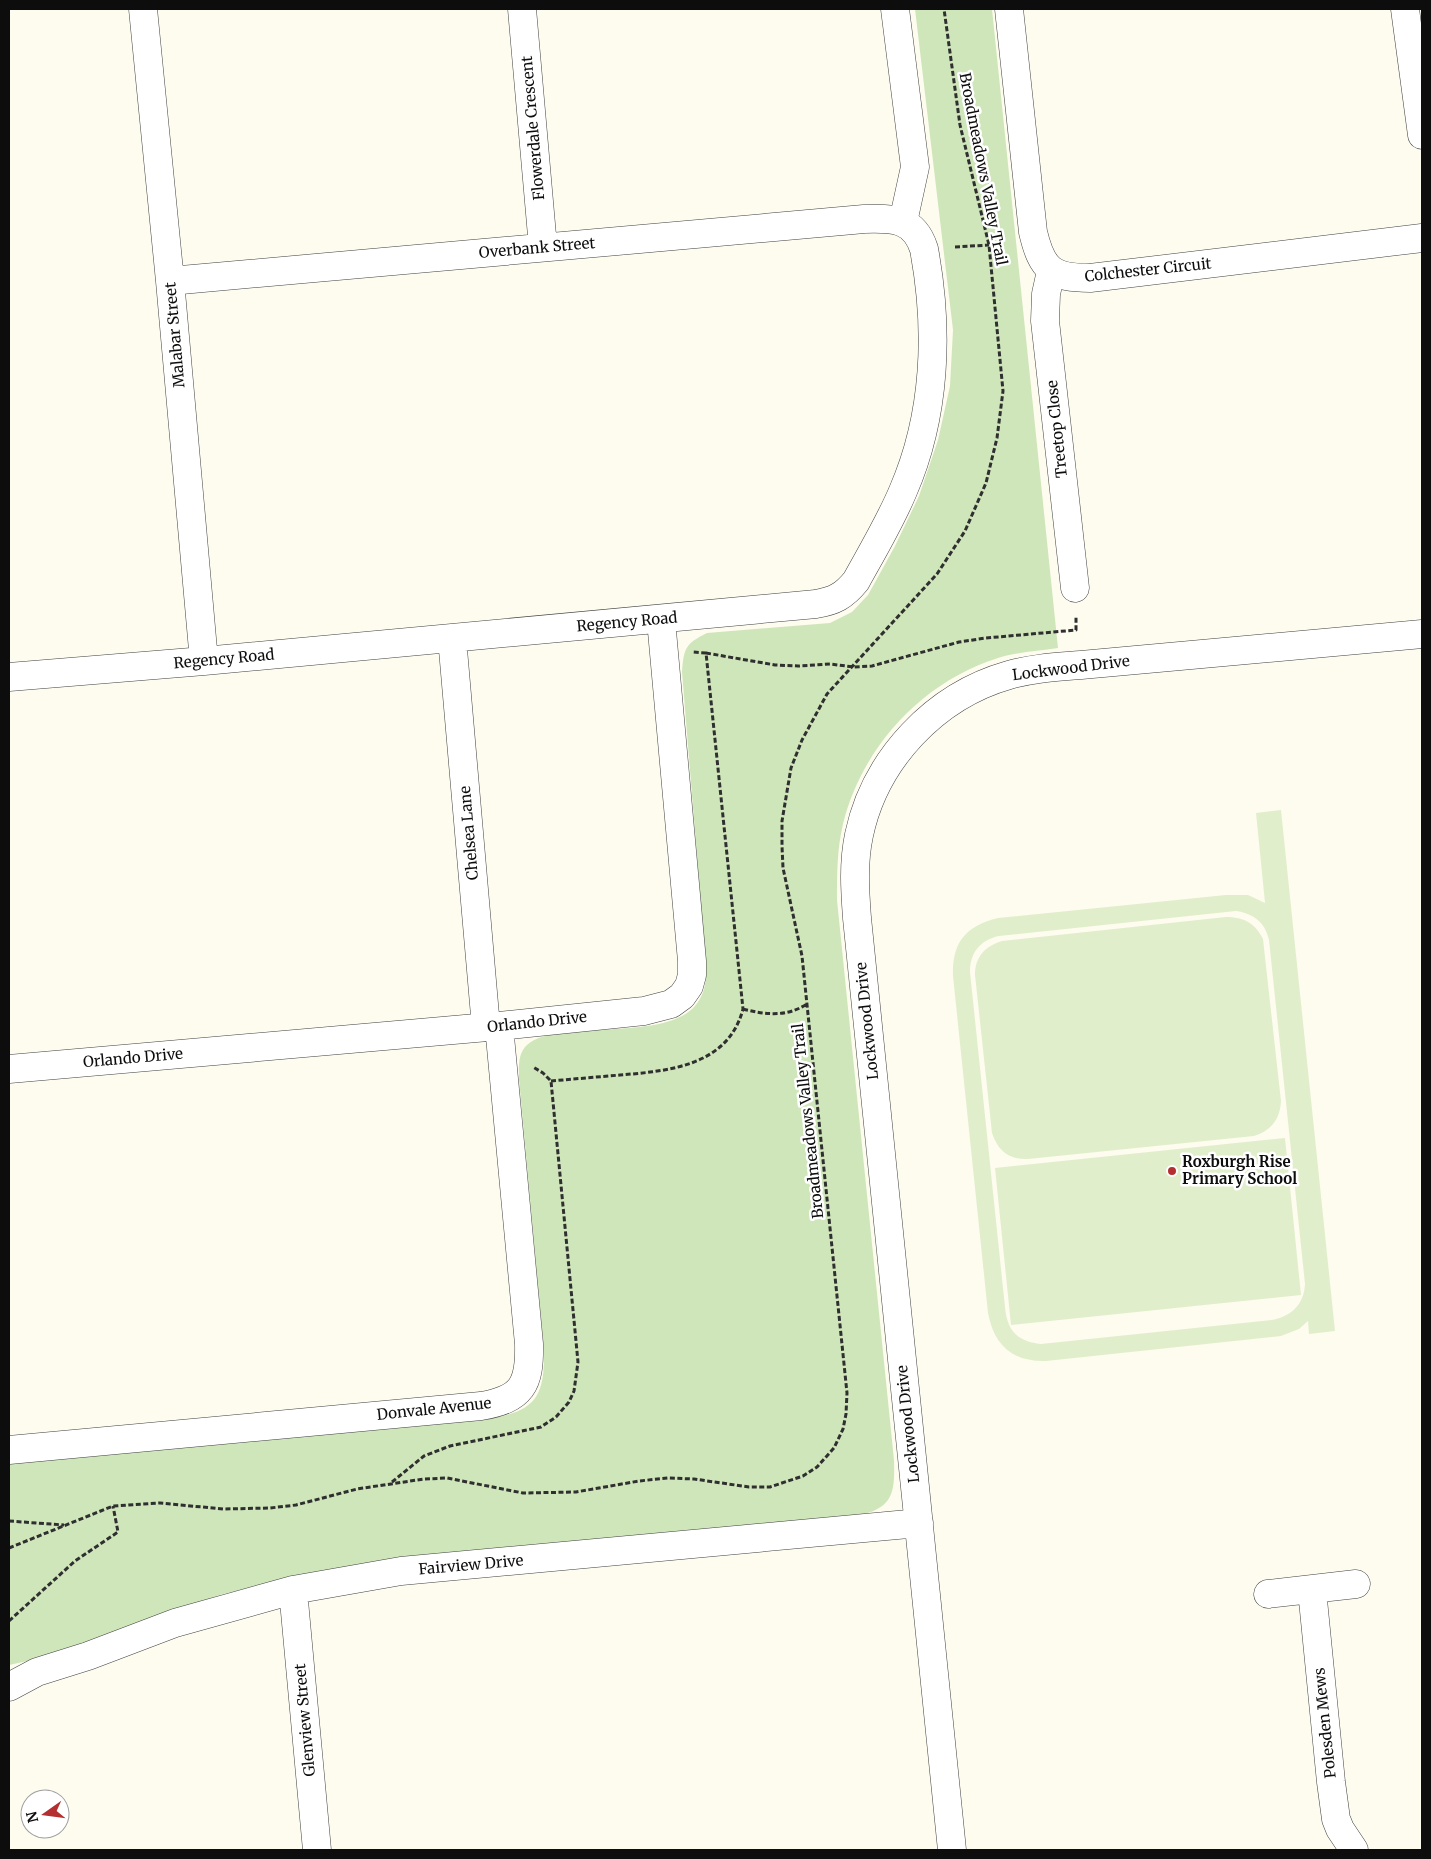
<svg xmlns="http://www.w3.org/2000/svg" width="1431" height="1859" font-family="Merriweather,serif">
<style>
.green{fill:#cfe6bb}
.pitch{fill:#e1eecc;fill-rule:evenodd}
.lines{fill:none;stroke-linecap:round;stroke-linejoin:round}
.minor-casing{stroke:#404040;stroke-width:29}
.path{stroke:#2f2f2f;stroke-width:3;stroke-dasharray:5 2.5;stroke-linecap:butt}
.minor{stroke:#fff;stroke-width:28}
.poi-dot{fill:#b42f2f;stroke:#fff;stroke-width:2}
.labels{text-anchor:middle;stroke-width:5;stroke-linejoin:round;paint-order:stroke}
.street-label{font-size:15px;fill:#0d0d0d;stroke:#fff}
.poi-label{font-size:15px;font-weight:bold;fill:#0d0d0d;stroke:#fff;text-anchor:start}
</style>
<rect width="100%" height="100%" fill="#fefcef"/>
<path class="green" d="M 915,9 L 992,9 L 1058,648 C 1038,651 1017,652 998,658 C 922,682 862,747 843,824 C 837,849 837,874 837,900 L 894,1460 C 895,1494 893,1508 857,1516 L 371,1562 L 282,1580 L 223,1594 L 166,1613 L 41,1658 L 9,1665 L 9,1463 L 482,1420 C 531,1412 545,1403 544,1351 L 519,1079 C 519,1069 518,1058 523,1050 C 545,1014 668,1047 698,1002 C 708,988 706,970 705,954 L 682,672 C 684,648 685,644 707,633 L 830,623 L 852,612 L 868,595 L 895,546 L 919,496 L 938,440 L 950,386 L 953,330 Z"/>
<path class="pitch" d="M 1281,810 L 1335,1331 L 1309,1334 L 1308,1321 L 1299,1329 L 1281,1336 L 1046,1361 C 1012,1362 994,1345 988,1313 L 953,976 C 952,943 965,926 998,918 L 1226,895 L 1248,895 L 1265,903 L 1256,813 ZM 1236,911 C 1254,914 1265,922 1269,940 L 1305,1284 C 1304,1304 1292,1316 1272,1320 L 1041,1344 C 1017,1342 1007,1330 1005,1307 L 970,972 C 970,953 980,940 999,936 Z
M 1226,917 C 1244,917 1255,923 1263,939 L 1281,1101 C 1280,1119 1272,1130 1254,1136 L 1028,1159 C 1009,1160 998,1151 992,1133 L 975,975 C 975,957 985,946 1002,941 Z
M 1285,1138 L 1301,1295 L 1011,1325 L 995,1168 Z"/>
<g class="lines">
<defs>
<path id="minor" d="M 143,9 L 170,281 L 204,661
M 522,9 L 543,247
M 895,9 L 915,167 L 903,222
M 1009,9 L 1033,232 C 1042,270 1052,278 1090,278 L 1422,238
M 1405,9 L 1422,135
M 1051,271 L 1046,294 L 1045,321 L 1075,588
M 452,638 L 486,1027
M 9,677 L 204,661 L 816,604 C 834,601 844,596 856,581 C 872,552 890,522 903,491 C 936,415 939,330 924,249 C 914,218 893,218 864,219 L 170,281
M 9,1069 L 499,1026 L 644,1011 L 671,1004 L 682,996 L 689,986 L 692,975 L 692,961 L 661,620
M 9,1450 L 481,1406 C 522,1399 530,1385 529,1344 L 499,1026
M 293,1590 L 317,1850
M 1312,1590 L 1331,1782 L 1336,1819 L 1340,1829 L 1354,1850
M 1268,1594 L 1356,1584
M 9,1687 L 37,1672 L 88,1656 L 175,1623 L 293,1590 L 401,1571 L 919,1523
M 952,1850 L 857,918 C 855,891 853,863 859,835 C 875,759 935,696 1009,675 C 1033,668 1057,667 1081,665 L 1422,634"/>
</defs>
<use href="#minor" class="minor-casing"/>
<path class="path" d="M 955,247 L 989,245
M 706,653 L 775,665 L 798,666 L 830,664 L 854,667 L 872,666 L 959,642 L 986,638 L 1076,630 L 1076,616
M 743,1009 C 766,1015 787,1017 807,1004
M 551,1081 C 574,1079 597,1077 620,1075 C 669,1071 728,1066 743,1009 L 706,653 L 693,652
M 392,1482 L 424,1456 L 450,1446 L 541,1427 L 556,1417 L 569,1402 L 574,1391 L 578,1362 L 551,1081 L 543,1073 L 533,1067
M 9,1521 L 64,1525
M 9,1548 L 113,1506 L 160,1503 L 223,1509 L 270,1508 L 296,1505 L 357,1489 L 424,1479 L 447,1478 L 523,1493 L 576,1492 L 639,1481 L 668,1478 L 694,1479 L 749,1487 L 770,1487 L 803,1476 L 817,1467 L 834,1448 L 843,1429 L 846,1414 L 847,1393 L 802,956 L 783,868 L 782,846 L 782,821 L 791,768 L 802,740 L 827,694 L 937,574 L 965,531 L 986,483 L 997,438 L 1003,391 L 989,245 L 960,125 L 944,9
M 9,1621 L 75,1561 L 118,1532 L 113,1506"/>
<use href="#minor" class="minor"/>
</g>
<circle class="poi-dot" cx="1172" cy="1171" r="5"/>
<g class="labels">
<g class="street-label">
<text transform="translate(533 128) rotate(-95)" y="5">Flowerdale Crescent</text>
<text transform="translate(983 169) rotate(79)" y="5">Broadmeadows Valley Trail</text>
<text transform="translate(537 248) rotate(-5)" y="5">Overbank Street</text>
<text transform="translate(1148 270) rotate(-6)" y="5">Colchester Circuit</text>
<text transform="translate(175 335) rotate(-95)" y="5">Malabar Street</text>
<text transform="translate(1057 429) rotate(-96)" y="5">Treetop Close</text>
<text transform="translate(627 622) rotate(-5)" y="5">Regency Road</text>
<text transform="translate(224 659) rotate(-5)" y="5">Regency Road</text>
<text transform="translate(1071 668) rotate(-7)" y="5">Lockwood Drive</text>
<text transform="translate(469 833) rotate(-95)" y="5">Chelsea Lane</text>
<text transform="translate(867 1021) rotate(-96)" y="5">Lockwood Drive</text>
<text transform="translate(537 1022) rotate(-6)" y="5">Orlando Drive</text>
<text transform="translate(133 1058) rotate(-5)" y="5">Orlando Drive</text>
<text transform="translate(808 1121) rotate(-96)" y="5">Broadmeadows Valley Trail</text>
<text transform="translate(434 1409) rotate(-6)" y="5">Donvale Avenue</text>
<text transform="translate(908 1424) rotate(-96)" y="5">Lockwood Drive</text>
<text transform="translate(471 1565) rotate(-5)" y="5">Fairview Drive</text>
<text transform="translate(305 1720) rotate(-95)" y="5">Glenview Street</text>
<text transform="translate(1325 1723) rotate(-96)" y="5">Polesden Mews</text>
</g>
<g class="poi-label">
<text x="1182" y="1167">Roxburgh Rise<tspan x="1182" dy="17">Primary School</tspan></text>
</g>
</g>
<rect width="1431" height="1859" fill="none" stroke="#0d0d0d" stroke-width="20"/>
<g transform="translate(45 1814) rotate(256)"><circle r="24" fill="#ffffff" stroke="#9e9e9e"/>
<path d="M0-4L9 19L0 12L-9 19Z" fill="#b42f2f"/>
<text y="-8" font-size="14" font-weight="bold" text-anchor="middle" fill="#0d0d0d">N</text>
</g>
</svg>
